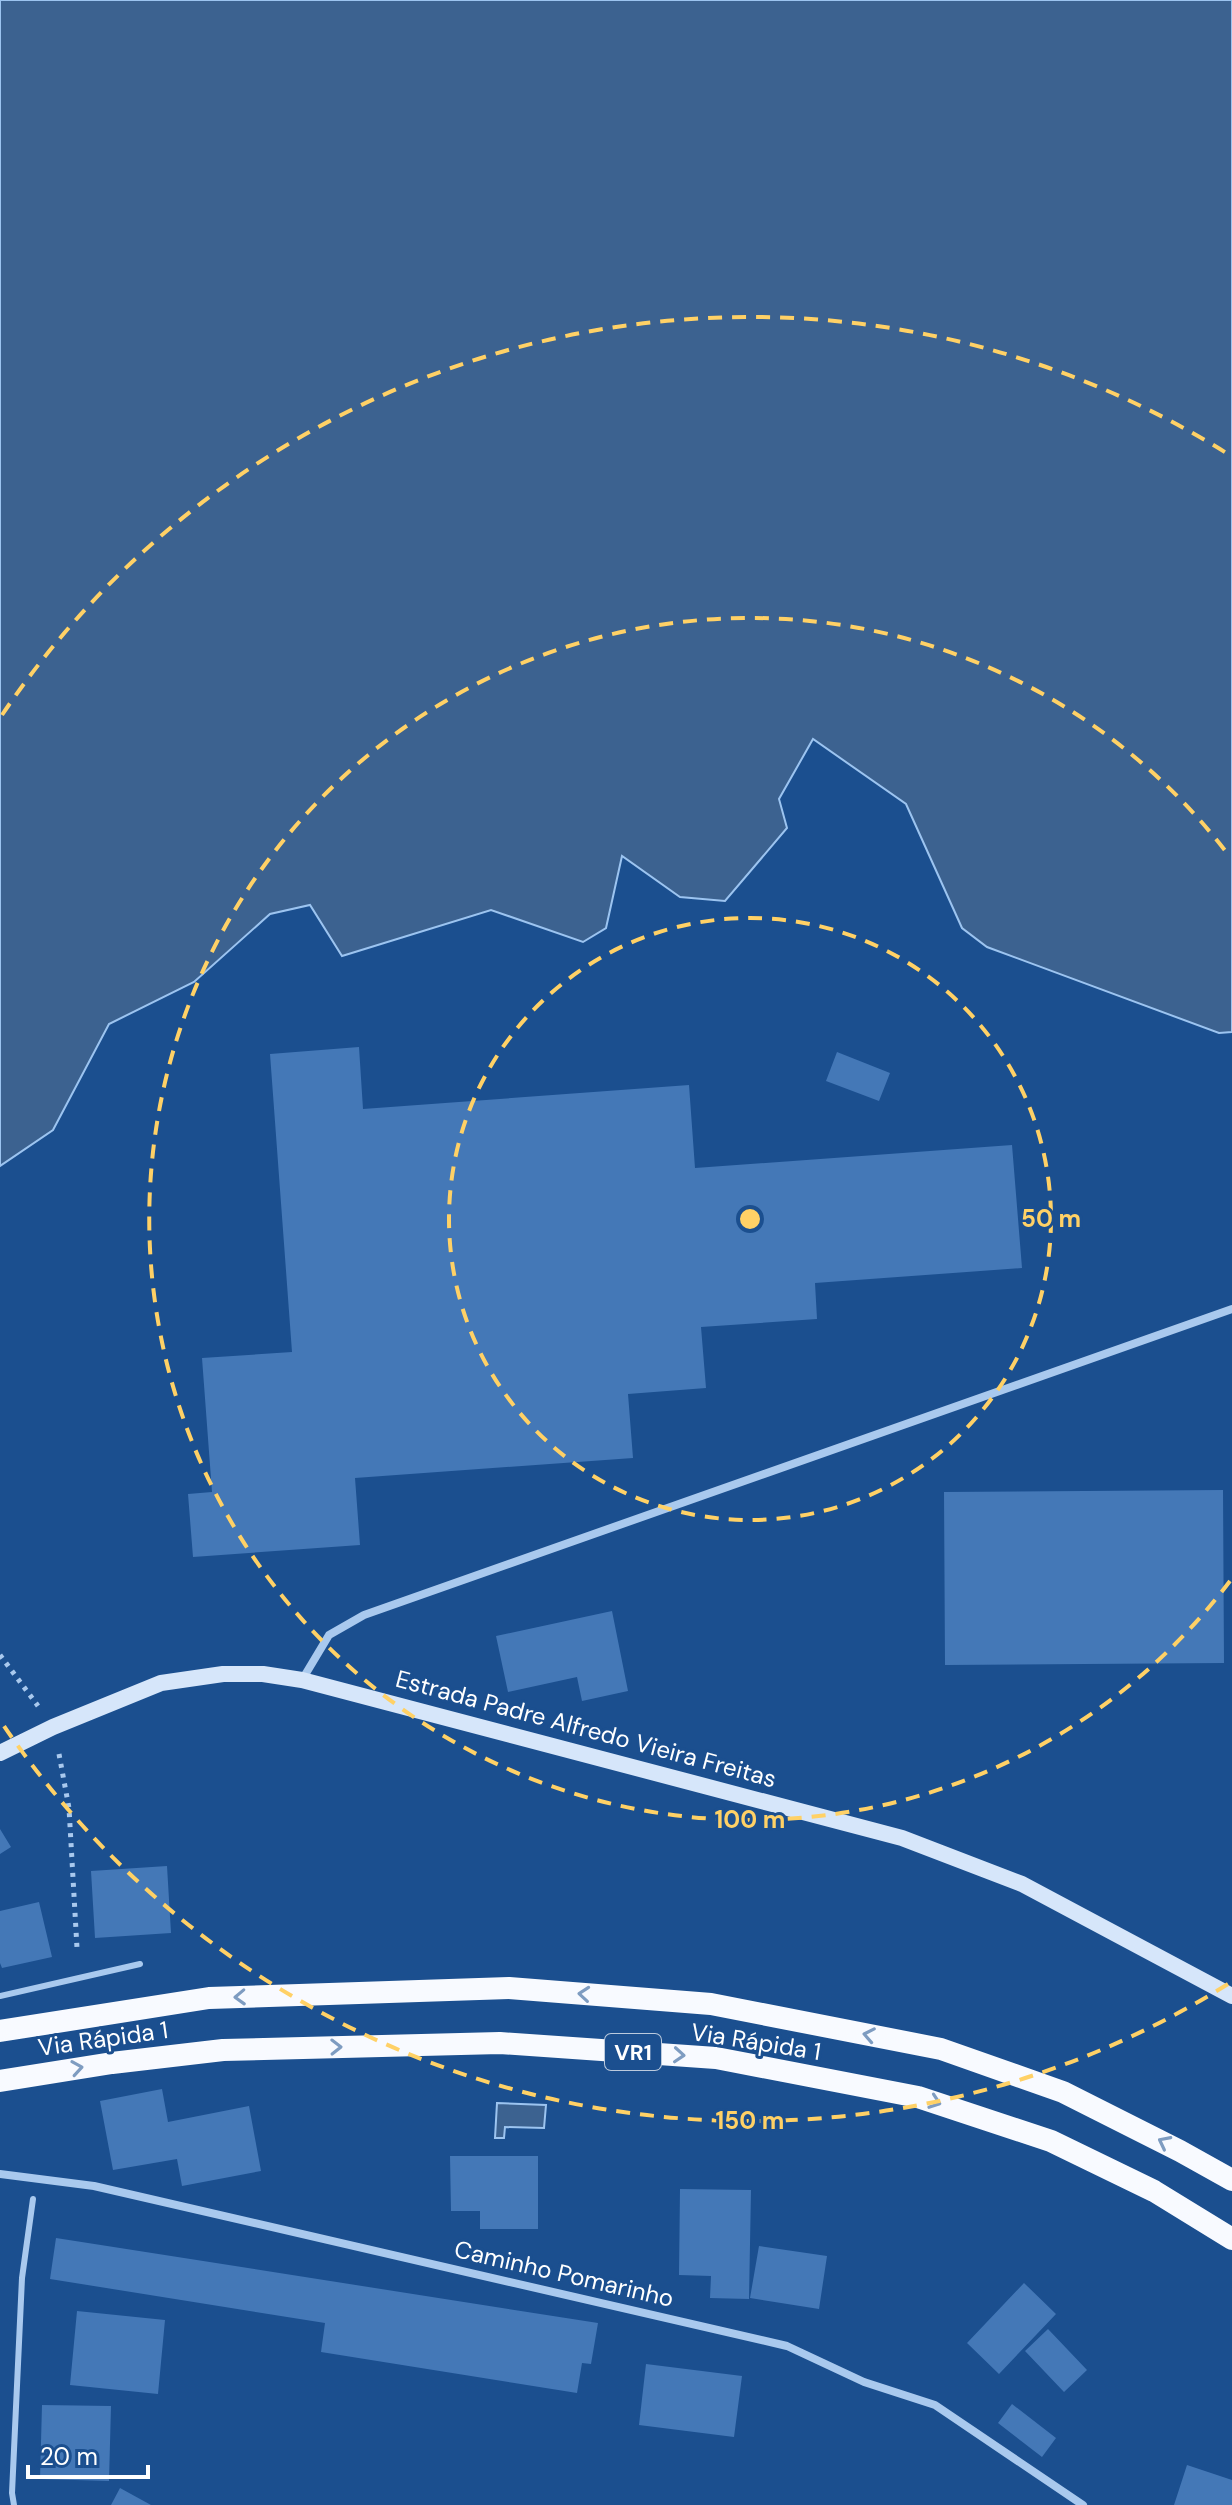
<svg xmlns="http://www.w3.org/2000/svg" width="1232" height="2505" font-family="'DM Sans',sans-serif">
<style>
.water{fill:#3c6290;stroke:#9cc4f0;stroke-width:2}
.building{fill:#4478b7}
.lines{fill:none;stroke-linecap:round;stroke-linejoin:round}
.path{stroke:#a9c9ee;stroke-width:5;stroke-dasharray:4 6;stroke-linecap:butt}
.service{stroke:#a9c9ee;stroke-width:6}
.minor{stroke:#a9c9ee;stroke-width:8}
.secondary{stroke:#d6e6fa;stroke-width:16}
.trunk{stroke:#f8faff;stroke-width:22}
.oneway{stroke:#7e9cc1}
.ring{fill:none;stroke:#ffd166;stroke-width:4;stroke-dasharray:14 10}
.labels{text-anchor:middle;stroke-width:6;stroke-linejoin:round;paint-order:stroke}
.shield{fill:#1b4f8f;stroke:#bbcadd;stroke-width:2}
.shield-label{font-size:22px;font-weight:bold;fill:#fff}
.street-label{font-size:24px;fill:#fff;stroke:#1b4f8f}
.centre{fill:#ffd166;stroke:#1b4f8f;stroke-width:4}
.ring-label{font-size:24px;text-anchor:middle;font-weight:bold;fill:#ffd166;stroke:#1b4f8f;stroke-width:6;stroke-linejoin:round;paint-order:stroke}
</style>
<rect width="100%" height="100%" fill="#1b4f8f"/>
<path class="water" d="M 0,0 L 1232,0 L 1232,1032 L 1219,1033 L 987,947 L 962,928 L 906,804 L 813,739 L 779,799 L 787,828 L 725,901 L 680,897 L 622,856 L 606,928 L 583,942 L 491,910 L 342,956 L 310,905 L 270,914 L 194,982 L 109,1024 L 53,1130 L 0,1166 Z
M 497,2103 L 546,2105 L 544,2128 L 505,2127 L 504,2138 L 495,2138 Z"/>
<path class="building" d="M 359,1047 L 363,1109 L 689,1085 L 695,1168 L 1012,1145 L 1022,1268 L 815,1283 L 817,1319 L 701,1327 L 706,1388 L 628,1394 L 633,1458 L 355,1478 L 360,1545 L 193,1557 L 188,1494 L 212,1492 L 202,1358 L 292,1352 L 270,1054 Z
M 837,1052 L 890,1073 L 879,1101 L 826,1081 Z
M 1223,1490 L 1224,1663 L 945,1665 L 944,1492 Z
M 612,1611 L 628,1691 L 582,1701 L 577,1677 L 508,1692 L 496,1636 Z
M 0,1829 L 11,1847 L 0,1854 Z
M 167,1866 L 171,1933 L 95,1938 L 91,1871 Z
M 39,1902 L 52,1957 L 2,1968 L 0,1963 L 0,1911 Z
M 162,2089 L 168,2122 L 249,2106 L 261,2171 L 182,2186 L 177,2159 L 113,2170 L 100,2101 Z
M 450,2156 L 538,2156 L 538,2229 L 480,2229 L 480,2211 L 451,2211 Z
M 680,2189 L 751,2190 L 749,2299 L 710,2298 L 711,2276 L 679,2275 Z
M 56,2238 L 598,2323 L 591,2364 L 582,2363 L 577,2393 L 321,2352 L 325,2323 L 50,2279 Z
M 759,2246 L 827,2256 L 819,2309 L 750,2298 Z
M 1024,2283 L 1056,2314 L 999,2374 L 967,2343 Z
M 77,2311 L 165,2320 L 158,2394 L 70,2385 Z
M 1048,2329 L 1087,2370 L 1064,2392 L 1025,2351 Z
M 646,2364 L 742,2376 L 734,2437 L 639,2425 Z
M 1012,2404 L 1056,2438 L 1042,2457 L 998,2423 Z
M 42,2405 L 111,2406 L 109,2481 L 40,2479 Z
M 1187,2465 L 1232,2480 L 1232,2505 L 1174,2505 Z
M 120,2488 L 151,2505 L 111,2505 Z"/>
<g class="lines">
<path class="path" d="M 0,1655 L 38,1706
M 59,1754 L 69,1808 L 77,1948"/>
<path class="service" d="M 0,1996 L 140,1964
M 14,2505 L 12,2493 L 22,2278 L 33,2199"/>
<path class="minor" d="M 302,1680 L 329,1635 L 364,1615 L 1232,1309
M 0,2174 L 94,2186 L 787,2346 L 864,2382 L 935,2405 L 1083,2505"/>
<path class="secondary" d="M 0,1753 L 53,1727 L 161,1683 L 223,1674 L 263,1674 L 302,1680 L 902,1838 L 1022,1884 L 1232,1996"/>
<path class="trunk" d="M 0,2031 L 209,1998 L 509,1988 L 711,2004 L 941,2049 L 1063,2092 L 1180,2151 L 1232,2180
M 0,2081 L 112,2063 L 223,2050 L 500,2043 L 716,2058 L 918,2097 L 1051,2141 L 1154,2191 L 1232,2239"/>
</g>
<defs><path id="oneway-chevron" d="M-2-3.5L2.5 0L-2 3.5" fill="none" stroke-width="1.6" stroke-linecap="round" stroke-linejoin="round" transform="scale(2)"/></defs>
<g class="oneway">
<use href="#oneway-chevron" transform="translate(584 1994) rotate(-175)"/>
<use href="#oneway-chevron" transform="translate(240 1997) rotate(178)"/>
<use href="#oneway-chevron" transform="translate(869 2035) rotate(-169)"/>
<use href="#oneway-chevron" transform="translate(336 2047) rotate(-1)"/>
<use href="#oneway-chevron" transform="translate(679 2055) rotate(4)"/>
<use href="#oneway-chevron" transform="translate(77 2068) rotate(-9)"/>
<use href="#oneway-chevron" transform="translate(935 2102) rotate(19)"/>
<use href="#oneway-chevron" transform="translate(1164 2142) rotate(-153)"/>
</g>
<g class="ring">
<circle cx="750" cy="1219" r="301"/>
<path d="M1230 1581A601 601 0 1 1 1230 857"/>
<path d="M1228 1984A902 902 0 0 1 2 1723M2 715A902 902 0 0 1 1228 454"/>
</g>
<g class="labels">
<rect class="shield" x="605" y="2034" width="56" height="36" rx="6"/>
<g class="shield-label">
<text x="633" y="2060">VR1</text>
</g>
<g class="street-label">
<text transform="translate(586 1729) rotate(15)" y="8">Estrada Padre Alfredo Vieira Freitas</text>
<text transform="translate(103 2039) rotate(-8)" y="8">Via Rápida 1</text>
<text transform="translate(756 2042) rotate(9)" y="8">Via Rápida 1</text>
<text transform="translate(564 2274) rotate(13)" y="8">Caminho Pomarinho</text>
</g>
</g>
<circle cx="750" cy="1219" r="12" class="centre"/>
<g class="ring-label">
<text x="1051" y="1227">50 m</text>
<text x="750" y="1828">100 m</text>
<text x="750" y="2129">150 m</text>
</g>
<path d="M28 2465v12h120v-12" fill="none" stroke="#ffffff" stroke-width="4"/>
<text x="40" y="2465" font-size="24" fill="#ffffff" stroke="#1b4f8f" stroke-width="6" paint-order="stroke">20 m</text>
</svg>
